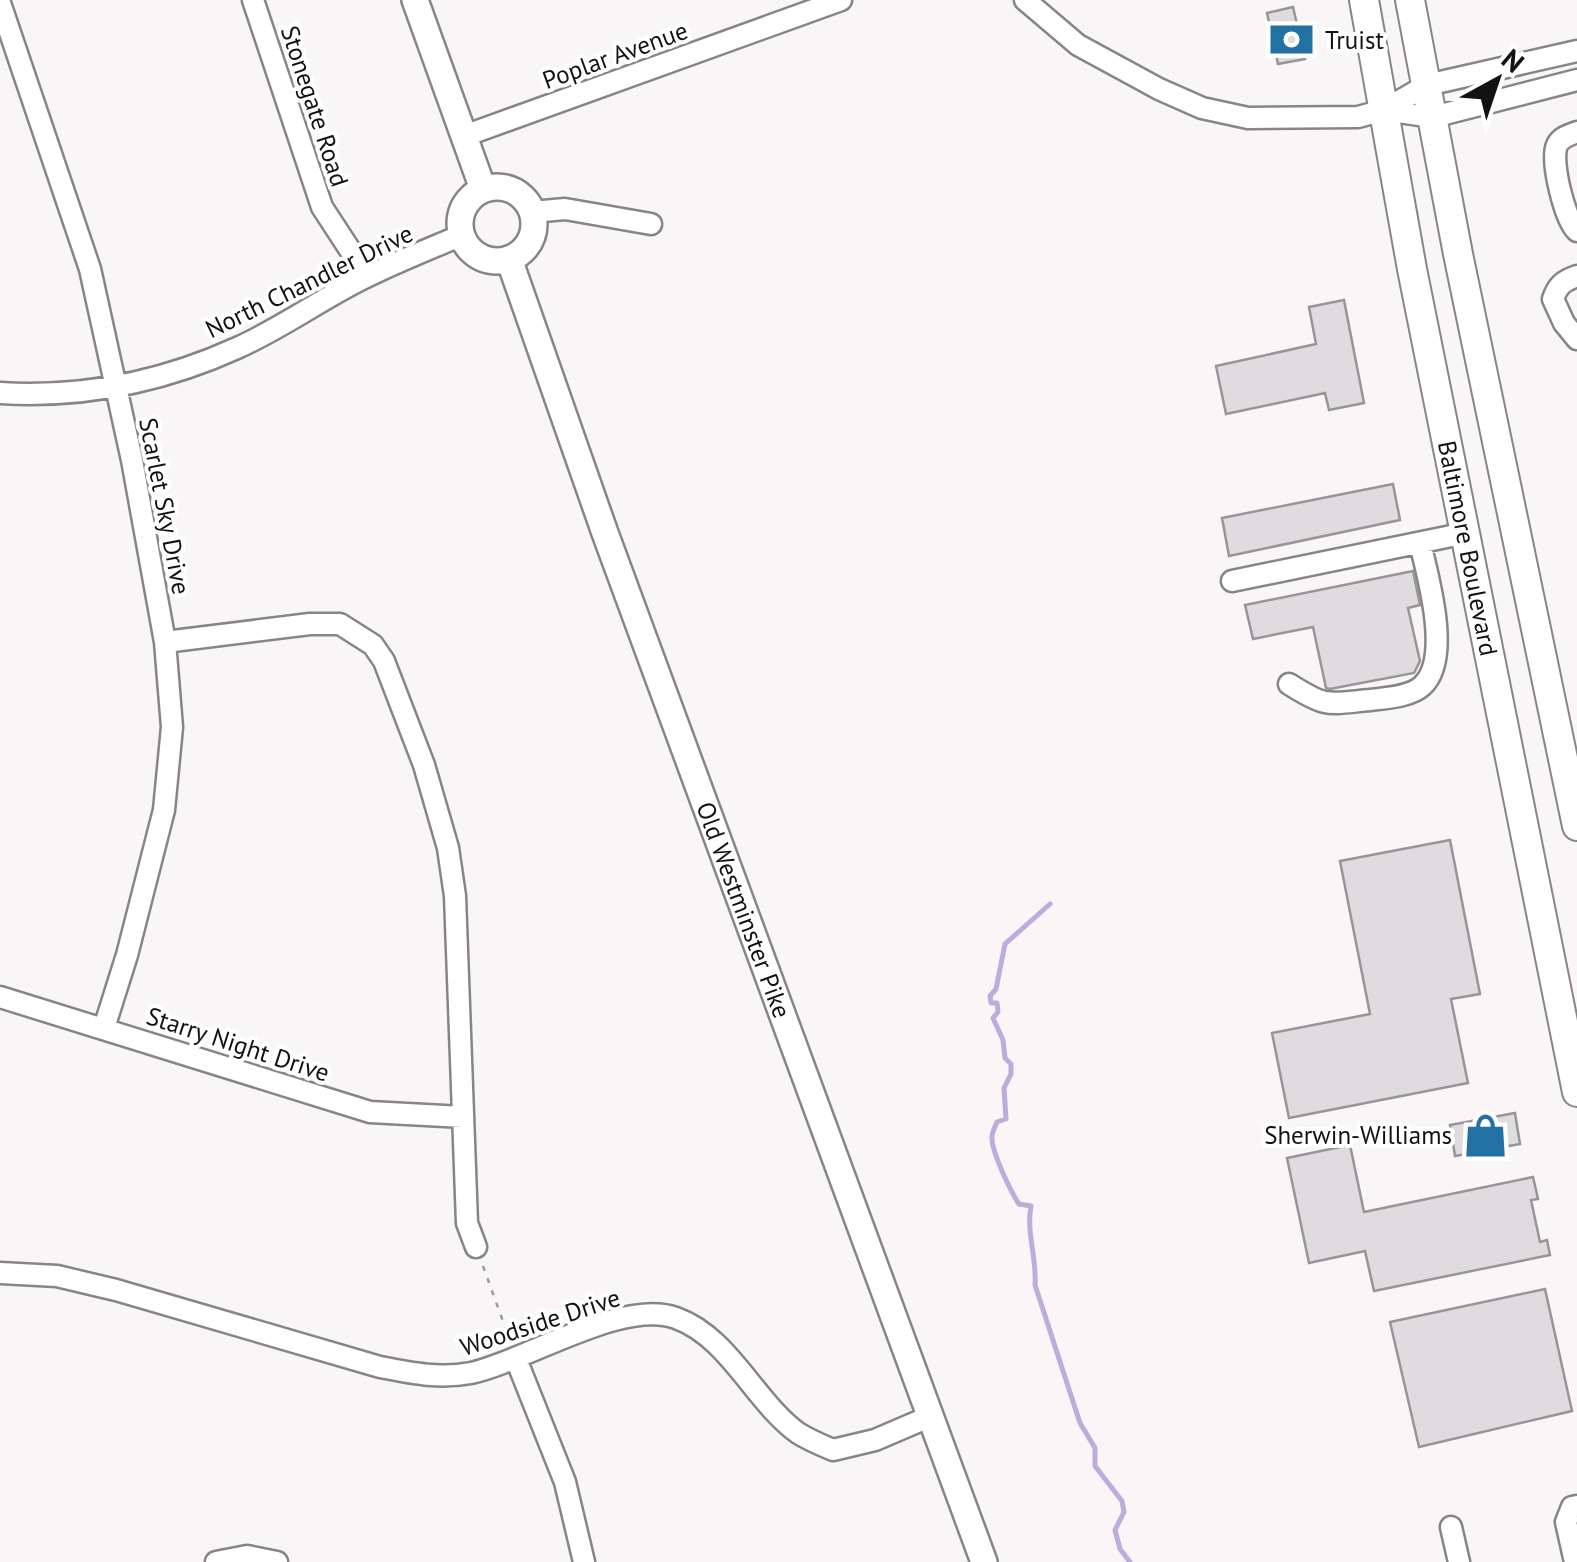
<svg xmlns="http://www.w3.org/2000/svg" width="1577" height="1562" font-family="'PT Sans',sans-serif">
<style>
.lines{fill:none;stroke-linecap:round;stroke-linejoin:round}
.stream{stroke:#baaedd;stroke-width:5}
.building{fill:#dedcdf;stroke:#979598;stroke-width:2.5}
.minor-casing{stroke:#888587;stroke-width:25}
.major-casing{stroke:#888587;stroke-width:30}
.highway-casing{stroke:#888587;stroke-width:32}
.path{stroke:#9d9b9d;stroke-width:2.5;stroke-dasharray:5 8;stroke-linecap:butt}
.minor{stroke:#fff;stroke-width:20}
.major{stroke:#fff;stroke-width:25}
.highway{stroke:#fff;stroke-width:28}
.labels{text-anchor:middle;stroke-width:8;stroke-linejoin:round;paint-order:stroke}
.poi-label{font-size:25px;fill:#131213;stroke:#fff;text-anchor:start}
.street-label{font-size:25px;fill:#131213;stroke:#fff}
</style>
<rect width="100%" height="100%" fill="#f9f6f8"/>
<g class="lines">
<path class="stream" d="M 1050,904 L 1005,944 L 996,989 L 990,996 L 991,1003 L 997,1003 L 998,1012 L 993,1018 L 1003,1040 L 1005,1058 L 1011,1064 L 1011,1074 L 1004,1088 L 1006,1119 L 997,1122 C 995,1127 992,1132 992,1137 C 991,1151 1011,1192 1019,1204 L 1031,1206 C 1026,1233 1037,1258 1035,1285 L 1080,1423 L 1095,1448 L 1095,1466 L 1122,1501 L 1124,1512 L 1115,1530 L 1120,1549 L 1130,1562"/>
</g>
<path class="building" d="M 1293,7 L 1305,59 L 1278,64 L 1267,13 Z
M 1344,300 L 1364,403 L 1329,410 L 1325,393 L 1226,414 L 1216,366 L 1316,344 L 1309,307 Z
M 1393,484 L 1400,520 L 1229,556 L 1222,518 Z
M 1413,571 L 1420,605 L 1408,608 L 1420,661 L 1414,673 L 1330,689 L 1326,688 L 1313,627 L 1253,639 L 1245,605 Z
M 1450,840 L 1480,994 L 1451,999 L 1468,1083 L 1289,1118 L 1272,1033 L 1370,1014 L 1340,861 Z
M 1515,1113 L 1520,1144 L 1455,1156 L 1450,1125 Z
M 1350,1145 L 1364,1212 L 1533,1177 L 1538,1199 L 1531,1200 L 1540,1242 L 1547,1240 L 1550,1255 L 1374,1291 L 1365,1251 L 1309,1263 L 1287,1158 Z
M 1545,1289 L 1572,1411 L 1419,1447 L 1390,1322 Z"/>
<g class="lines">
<defs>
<path id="minor" d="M 253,0 L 322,207 L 367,276
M 1025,0 L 1078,45 L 1159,89 L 1202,108 L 1248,118 L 1358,117 L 1384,110 L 1427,85 L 1577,51
M 0,3 L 90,269 L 132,460 L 165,642 L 172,727 L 164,810 L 127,955 L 104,1028
M 1384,110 L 1433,117 L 1577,80
M 1577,132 C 1569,135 1561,137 1557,145 C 1550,161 1565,220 1577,231
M 464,136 L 841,0
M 532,212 L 565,209 L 651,224
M 1577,276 C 1563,281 1558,285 1553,299 L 1564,323 L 1577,339
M 0,393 C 82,398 162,382 237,348 C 282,328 321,299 364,278 C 396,262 429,249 462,235
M 1232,581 L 1466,533
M 165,642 L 310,624 L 340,624 L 373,645 L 384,661 L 424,765 L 448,848 L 455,896 L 467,1223 L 476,1247
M 1289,684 C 1327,708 1327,704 1370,700 C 1385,698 1410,697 1422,686 C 1452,659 1428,577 1420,543
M 0,997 L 370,1112 L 463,1117
M 0,1273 L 57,1276 L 116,1290 L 380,1367 C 411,1373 439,1379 471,1373 C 526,1361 623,1298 676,1318 C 729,1337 754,1401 798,1433 C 809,1440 821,1445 833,1450 L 875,1440 L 931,1416
M 516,1359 L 565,1482 L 584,1562
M 1451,1527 L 1459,1562
M 216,1562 L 247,1556 L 277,1562
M 1575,1562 L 1566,1522 L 1572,1507 L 1577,1506"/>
<g id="major">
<path d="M 415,0 L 483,189"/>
<circle cx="497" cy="224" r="37"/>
<path id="s1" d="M 509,259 L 605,533 L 984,1562"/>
</g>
<g id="highway">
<path id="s2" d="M 1364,0 L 1412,269 L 1577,1092"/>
<path d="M 1410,0 L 1458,254 L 1577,826"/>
</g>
</defs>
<use href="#minor" class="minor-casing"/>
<use href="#major" class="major-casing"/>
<use href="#highway" class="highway-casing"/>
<path class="path" d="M 483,1266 L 509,1338"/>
<use href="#minor" class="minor"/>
<use href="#major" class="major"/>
<use href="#highway" class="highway"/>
</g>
<defs>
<symbol id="bank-bare" viewBox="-9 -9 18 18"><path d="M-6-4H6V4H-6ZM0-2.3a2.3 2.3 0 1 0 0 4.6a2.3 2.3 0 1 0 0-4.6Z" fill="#2371a3" stroke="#fff" stroke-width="2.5" paint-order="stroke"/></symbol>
<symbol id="shop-bare" viewBox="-9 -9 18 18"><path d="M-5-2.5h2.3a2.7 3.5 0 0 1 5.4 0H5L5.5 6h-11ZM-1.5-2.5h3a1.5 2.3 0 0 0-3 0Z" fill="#2371a3" stroke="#fff" stroke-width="2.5" paint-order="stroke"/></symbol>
</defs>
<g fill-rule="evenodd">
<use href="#bank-bare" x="1260" y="8" width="63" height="63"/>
<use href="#shop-bare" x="1454" y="1104" width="63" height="63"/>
</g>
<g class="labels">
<g class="poi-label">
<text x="1325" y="49">Truist</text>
<text x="1452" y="1144" text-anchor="end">Sherwin-Williams</text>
</g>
<g class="street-label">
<text transform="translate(615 55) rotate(-20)" y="9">Poplar Avenue</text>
<text transform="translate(315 106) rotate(72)" y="9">Stonegate Road</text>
<text transform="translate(309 281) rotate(-26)" y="9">North Chandler Drive</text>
<text transform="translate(165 506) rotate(79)" y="9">Scarlet Sky Drive</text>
<text dy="9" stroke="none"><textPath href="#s2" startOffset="558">Baltimore Boulevard</textPath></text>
<text dy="9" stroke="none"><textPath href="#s1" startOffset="692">Old Westminster Pike</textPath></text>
<text transform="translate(238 1044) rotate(18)" y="9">Starry Night Drive</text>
<text transform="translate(540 1322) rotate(-18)" y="9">Woodside Drive</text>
</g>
</g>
<g transform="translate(1497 80) rotate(40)" stroke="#ffffff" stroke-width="8" paint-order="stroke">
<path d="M0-8L18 38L0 25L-18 38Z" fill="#131213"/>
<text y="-15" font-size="28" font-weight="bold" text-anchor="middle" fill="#131213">N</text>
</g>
</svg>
